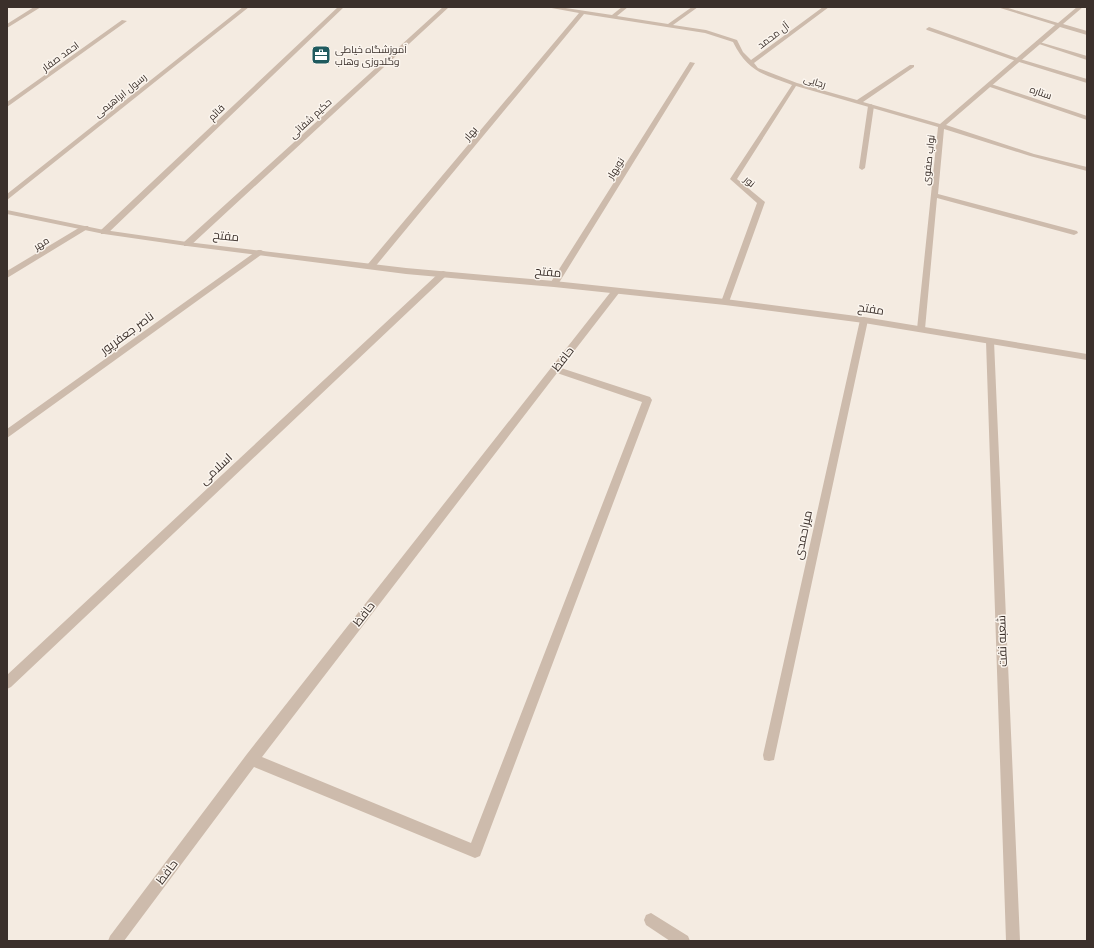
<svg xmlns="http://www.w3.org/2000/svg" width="1094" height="948" font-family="'Open Sans',Cairo,sans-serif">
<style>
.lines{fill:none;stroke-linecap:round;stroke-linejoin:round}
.service{fill:#cdbbac;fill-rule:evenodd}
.minor{fill:#cdbbac;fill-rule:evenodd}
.tertiary{fill:#cdbbac;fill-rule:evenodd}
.labels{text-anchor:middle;stroke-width:3;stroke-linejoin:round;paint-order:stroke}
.far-street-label{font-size:10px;fill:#3b302b;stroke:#fbf5ee}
.far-poi-label{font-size:10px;fill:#3b302b;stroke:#fbf5ee;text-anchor:start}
.street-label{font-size:12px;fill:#3b302b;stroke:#fbf5ee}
</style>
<rect width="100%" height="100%" fill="#f4ebe1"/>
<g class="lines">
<path class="service" d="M 929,27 L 1020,59 L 1087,79 L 1087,83 L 1016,61 L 927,30 L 926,29 Z
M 1036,41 L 1087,56 L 1087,60 L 1036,43 Z
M 987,84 L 991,84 L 1087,116 L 1087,120 L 987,86 Z
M 871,104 L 874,106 L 865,168 L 862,170 L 859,168 L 868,106 Z"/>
<path class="minor" d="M 34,7 L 41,7 L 7,28 L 7,24 Z
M 243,7 L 249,7 L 7,200 L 7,194 Z
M 338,7 L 344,7 L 107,234 L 101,234 L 101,230 Z
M 443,7 L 449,7 L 190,246 L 184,246 L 184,242 Z
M 546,7 L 559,7 L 612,15 L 622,7 L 628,7 L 617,16 L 668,24 L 692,7 L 698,7 L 673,25 L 706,30 L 737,40 L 743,52 L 751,60 L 823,7 L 829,7 L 754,63 L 758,68 L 797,83 L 857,100 L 910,65 L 914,65 L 914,67 L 863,102 L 940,124 L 1055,25 L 997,7 L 1005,7 L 1058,23 L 1077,7 L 1083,7 L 1063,24 L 1087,31 L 1087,35 L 1060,27 L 946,125 L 1034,154 L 1087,167 L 1087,171 L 1030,156 L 944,129 L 938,194 L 1077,231 L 1078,233 L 1074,235 L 937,198 L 925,329 L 924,331 L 918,331 L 917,329 L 938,127 L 796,86 L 737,179 L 765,202 L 729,302 L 728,304 L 722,304 L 721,302 L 757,203 L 730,179 L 792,85 C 763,74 748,72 733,42 L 705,33 L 584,14 L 374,268 L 368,268 L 368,264 L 579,13 Z
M 122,20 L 127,21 L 7,107 L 7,102 Z
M 690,62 L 695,63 L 557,286 L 551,286 L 551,282 Z
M 82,226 L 88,226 L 89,228 L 7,278 L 7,271 Z
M 258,250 L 261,250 L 265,252 L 7,438 L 7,429 Z
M 443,271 L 446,272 L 446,276 L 11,687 L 7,689 L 7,675 L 440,272 Z
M 616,288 L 620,291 L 619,293 L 561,368 L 650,397 L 652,400 L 480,856 L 475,858 L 254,767 L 124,941 L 108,941 L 110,936 L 247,754 L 613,289 ZM 557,373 L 642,402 L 471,843 L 262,757 Z
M 864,317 L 868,320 L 775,755 L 774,760 L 769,761 L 764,760 L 763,755 L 860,320 Z
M 990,338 L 994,341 L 1020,941 L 1006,941 L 986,341 Z
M 651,913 L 688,936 L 690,941 L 670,941 L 646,925 L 644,920 L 646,915 Z"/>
<path class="tertiary" d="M 7,210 L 104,230 L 187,242 L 406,268 L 554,281 L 725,299 L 864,317 L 1087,354 L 1087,360 L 864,323 L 725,305 L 554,287 L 406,274 L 187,246 L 104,234 L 7,214 Z"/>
</g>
<defs>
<symbol id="office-square" viewBox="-11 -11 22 22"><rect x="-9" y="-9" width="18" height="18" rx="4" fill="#1f5a5e" stroke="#fbf5ee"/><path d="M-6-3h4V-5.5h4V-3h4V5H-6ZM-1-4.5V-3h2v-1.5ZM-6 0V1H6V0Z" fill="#fff"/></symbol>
</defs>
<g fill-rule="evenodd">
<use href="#office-square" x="310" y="44" width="22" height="22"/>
</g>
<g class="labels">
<g class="far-street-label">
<text transform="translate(773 35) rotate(-37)" y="4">آل محمد</text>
<text transform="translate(60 56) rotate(-36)" y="4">احمد صفار</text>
<text transform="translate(815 81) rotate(17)" y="4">رجایی</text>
<text transform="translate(1041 92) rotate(19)" y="4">ستاره</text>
<text transform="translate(120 95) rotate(-39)" y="4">رسول ابراهیمی</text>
<text transform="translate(216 112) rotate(-44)" y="4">قائم</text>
<text transform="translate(310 118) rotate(-43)" y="4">حکیم شفائی</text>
<text transform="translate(470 133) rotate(-50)" y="4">بهار</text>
<text transform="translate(928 160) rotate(-84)" y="4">نواب صفوی</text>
<text transform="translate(615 168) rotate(-58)" y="4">نوبهار</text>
<text transform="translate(750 181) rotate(40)" y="4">نور</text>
<text transform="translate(41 243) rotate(-31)" y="4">مهر</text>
</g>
<g class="far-poi-label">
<text x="335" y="53">آموزشگاه خیاطی<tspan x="335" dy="12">وگلدوزی وهاب</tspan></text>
</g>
<g class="street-label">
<text transform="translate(226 236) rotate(6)" y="4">مفتح</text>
<text transform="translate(548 272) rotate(5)" y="4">مفتح</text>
<text transform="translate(871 309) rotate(9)" y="4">مفتح</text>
<text transform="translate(127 333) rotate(-36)" y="4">ناصر جعفرپور</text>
<text transform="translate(563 359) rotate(-52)" y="4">حافظ</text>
<text transform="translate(216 469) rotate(-43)" y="4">اسلامی</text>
<text transform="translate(803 535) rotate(-78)" y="4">میراحمدی</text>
<text transform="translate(364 614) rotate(-52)" y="4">حافظ</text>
<text transform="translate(1002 641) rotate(-92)" y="4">شعبه نفت</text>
<text transform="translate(167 872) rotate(-53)" y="4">حافظ</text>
</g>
</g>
<rect width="1094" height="948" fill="none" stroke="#3b302b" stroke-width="16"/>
</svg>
